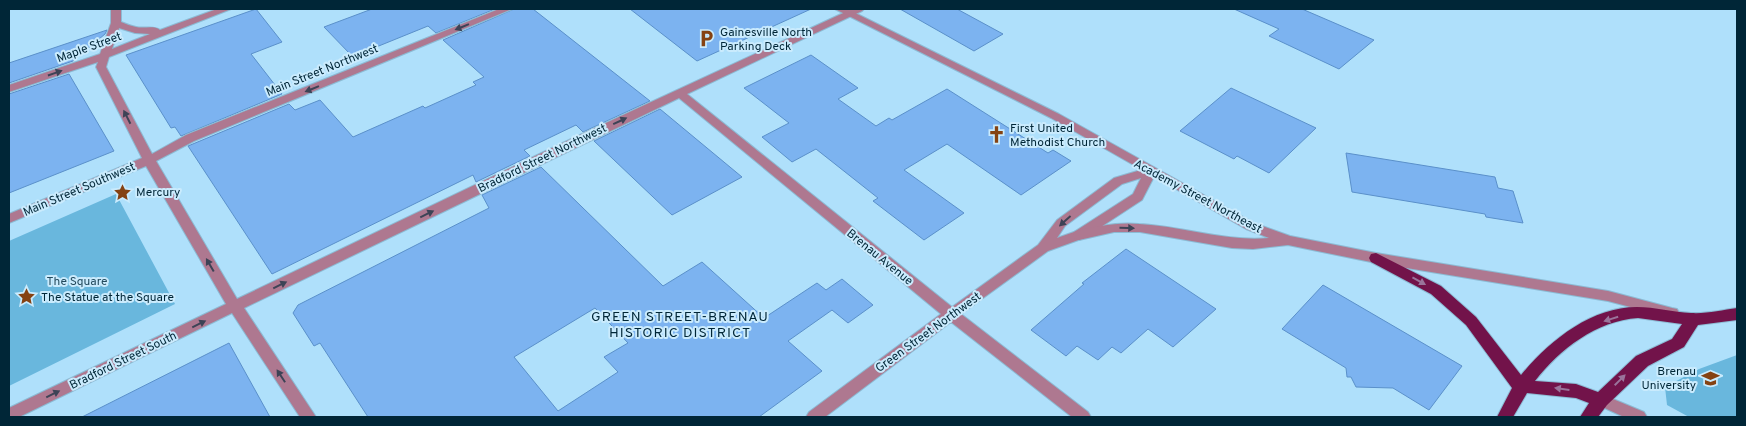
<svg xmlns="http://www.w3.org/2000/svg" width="1746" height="426" font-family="Overpass,sans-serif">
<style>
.green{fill:#69b7dd}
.building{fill:#7cb3f0;stroke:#5a90ca;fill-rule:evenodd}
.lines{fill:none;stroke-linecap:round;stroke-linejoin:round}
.minor-casing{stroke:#8cbbd4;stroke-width:2}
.tertiary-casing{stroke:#8cbbd4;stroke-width:2}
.trunk-casing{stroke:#8cbbd4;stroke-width:2}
.minor{fill:#ae7890;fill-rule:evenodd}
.tertiary{fill:#ae7890;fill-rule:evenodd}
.trunk{fill:#72134a;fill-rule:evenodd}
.oneway{fill:#3d4356}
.oneway2{fill:#9a749b}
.labels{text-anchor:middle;stroke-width:4;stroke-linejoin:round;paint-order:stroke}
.poi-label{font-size:12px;fill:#002637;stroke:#caebfd;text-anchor:start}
.street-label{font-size:12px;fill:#002637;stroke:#caebfd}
.park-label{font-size:12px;fill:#234a5d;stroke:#caebfd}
.neighbourhood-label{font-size:14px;letter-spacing:1px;fill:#002637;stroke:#caebfd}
</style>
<rect width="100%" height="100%" fill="#afe0fb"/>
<path class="green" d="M 116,194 L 175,304 L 9,386 L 9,241 Z
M 1737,355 L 1737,417 L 1689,417 L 1667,405 L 1665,387 L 1699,369 Z"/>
<path class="building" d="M 256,9 L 282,42 L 251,54 L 282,94 L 181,136 L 175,127 L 171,128 L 126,55 Z
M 372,9 L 495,9 L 436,33 L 428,26 L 359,54 L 351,55 L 324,27 Z
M 514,9 L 533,9 L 650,101 L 583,132 L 576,125 L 524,150 L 530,156 L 476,182 L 473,175 L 272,274 L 188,146 L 289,104 L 295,110 L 320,100 L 353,137 L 423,106 L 425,108 L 476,85 L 473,82 L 484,77 L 443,40 Z
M 630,9 L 811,9 L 697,61 Z
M 900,9 L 957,9 L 1003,34 L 974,51 Z
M 1234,9 L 1302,9 L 1374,40 L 1339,69 L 1269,36 L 1279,29 Z
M 107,30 L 105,34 L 73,61 L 9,83 L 9,63 Z
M 811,55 L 858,88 L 838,99 L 876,126 L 889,118 L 892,120 L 947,89 L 1048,153 L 1053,150 L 1071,161 L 1021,195 L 947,144 L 904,170 L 964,213 L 924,240 L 873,201 L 878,198 L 816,149 L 792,162 L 762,137 L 789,123 L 744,88 Z
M 69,74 L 114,151 L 9,193 L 9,94 Z
M 1231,88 L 1316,128 L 1269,173 L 1237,156 L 1234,159 L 1180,131 Z
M 660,109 L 742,177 L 672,215 L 594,141 Z
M 1346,153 L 1495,177 L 1498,188 L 1513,191 L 1523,223 L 1486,217 L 1485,214 L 1352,192 Z
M 541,167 L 663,286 L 702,262 L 764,318 L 817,283 L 826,290 L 842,279 L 873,305 L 848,323 L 832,310 L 788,341 L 822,371 L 759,417 L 368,417 L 320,343 L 314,346 L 293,313 L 298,305 L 489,208 L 482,195 ZM 595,308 L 628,343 L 604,357 L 618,372 L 558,411 L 514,357 Z
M 1126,249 L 1216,309 L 1173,347 L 1148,329 L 1121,353 L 1112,347 L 1098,360 L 1077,346 L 1066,356 L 1031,330 L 1084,284 L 1082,283 Z
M 1323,285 L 1462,366 L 1429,410 L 1393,388 L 1356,387 L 1351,377 L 1347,377 L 1346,368 L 1282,329 Z
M 229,343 L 270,417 L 82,417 Z"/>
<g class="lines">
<defs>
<path id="minor" d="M 111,9 L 121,9 L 121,22 C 126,24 131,26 136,27 C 144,29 154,25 160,30 L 217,9 L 231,9 L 109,57 L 106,67 L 152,154 L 186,135 L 499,9 L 512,9 L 194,141 L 156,161 L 237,299 L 554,147 L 852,9 L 864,9 L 862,11 L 687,94 L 952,307 L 1038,245 L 1057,220 L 1114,178 L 1151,167 L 1155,168 L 1157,171 L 1142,200 L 1084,238 L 1048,251 L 961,314 L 1088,412 L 1091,417 L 1072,417 L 951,322 L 825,417 L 806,417 L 809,412 L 941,314 L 679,98 L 244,308 L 316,417 L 300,417 L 232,313 L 19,417 L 9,417 L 9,408 L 226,304 L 146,166 L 9,223 L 9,214 L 142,158 L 96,67 L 98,62 L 9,92 L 9,85 L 100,54 L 111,23 ZM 119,28 L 135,33 L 150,34 L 112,49 ZM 1141,178 L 1133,194 L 1074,232 L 1057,238 L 1065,226 L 1122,184 Z
M 1601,394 L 1644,412 L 1647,417 L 1624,417 L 1596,404 L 1593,400 L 1596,396 Z"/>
<path id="tertiary" d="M 835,9 L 847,9 L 1059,114 L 1254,223 L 1290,236 L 1376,253 L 1608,291 L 1672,308 L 1677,309 L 1679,313 L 1677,317 L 1672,318 L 1608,301 L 1376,263 L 1288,245 L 1253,249 L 1232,248 L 1140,232 L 1114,232 L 1079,240 L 1074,238 L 1073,235 L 1074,232 C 1095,226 1118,222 1139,224 C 1183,226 1224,242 1269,238 L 1246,229 L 1051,118 Z"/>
<path id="trunk" d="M 1376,253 L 1441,286 L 1476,317 L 1521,375 C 1549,341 1591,307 1637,307 C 1655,307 1673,312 1691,313 C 1706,314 1722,310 1737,308 L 1737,320 L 1698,325 L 1684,347 L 1648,366 L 1607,405 L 1598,417 L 1580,417 L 1589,403 L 1576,398 L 1527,393 L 1513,417 L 1497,417 L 1512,388 L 1466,325 L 1431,294 L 1371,262 L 1369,258 L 1371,254 ZM 1638,318 L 1682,324 L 1672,339 L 1636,356 L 1598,392 L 1576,384 L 1535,381 C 1560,349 1596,321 1638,318 Z"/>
</defs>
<use href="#minor" class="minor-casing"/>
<use href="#tertiary" class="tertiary-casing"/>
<use href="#trunk" class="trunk-casing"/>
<use href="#minor" class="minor"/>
<use href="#tertiary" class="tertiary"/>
<use href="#trunk" class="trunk"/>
</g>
<defs><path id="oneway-solid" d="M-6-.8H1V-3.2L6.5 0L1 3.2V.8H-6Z" transform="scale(1.25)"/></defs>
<g class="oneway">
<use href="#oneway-solid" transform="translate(462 27) rotate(158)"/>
<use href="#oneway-solid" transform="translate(55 73) rotate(-19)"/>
<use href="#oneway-solid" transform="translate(312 89) rotate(158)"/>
<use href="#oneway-solid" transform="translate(127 117) rotate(-117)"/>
<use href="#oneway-solid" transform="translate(620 121) rotate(-25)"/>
<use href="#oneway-solid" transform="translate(427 214) rotate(-26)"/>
<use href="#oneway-solid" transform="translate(1065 221) rotate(138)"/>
<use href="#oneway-solid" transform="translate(1127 228) rotate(1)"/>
<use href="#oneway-solid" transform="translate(210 265) rotate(-120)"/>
<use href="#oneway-solid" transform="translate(280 285) rotate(-26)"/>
<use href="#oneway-solid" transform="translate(199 324) rotate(-26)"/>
<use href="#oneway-solid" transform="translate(281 376) rotate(-123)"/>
<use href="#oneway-solid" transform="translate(53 394) rotate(-26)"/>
</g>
<g class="oneway2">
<use href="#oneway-solid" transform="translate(1419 281) rotate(29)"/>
<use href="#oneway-solid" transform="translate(1611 319) rotate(163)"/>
<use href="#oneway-solid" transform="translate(1620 380) rotate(-45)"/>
<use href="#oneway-solid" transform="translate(1562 389) rotate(-172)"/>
</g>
<defs>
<symbol id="parking-bare" viewBox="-9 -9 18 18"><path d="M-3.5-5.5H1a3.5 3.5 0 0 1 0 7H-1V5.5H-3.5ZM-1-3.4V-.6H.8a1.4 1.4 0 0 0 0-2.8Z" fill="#854212" stroke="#caebfd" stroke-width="2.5" paint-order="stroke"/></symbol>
<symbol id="church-bare" viewBox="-9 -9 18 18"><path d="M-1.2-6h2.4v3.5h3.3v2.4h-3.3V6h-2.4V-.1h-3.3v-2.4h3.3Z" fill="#854212" stroke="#caebfd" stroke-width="2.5" paint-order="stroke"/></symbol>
<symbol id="sight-bare" viewBox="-9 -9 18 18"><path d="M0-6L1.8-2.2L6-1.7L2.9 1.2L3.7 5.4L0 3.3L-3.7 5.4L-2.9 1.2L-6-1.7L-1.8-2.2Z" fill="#854212" stroke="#caebfd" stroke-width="2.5" paint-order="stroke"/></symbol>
<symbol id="university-bare" viewBox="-9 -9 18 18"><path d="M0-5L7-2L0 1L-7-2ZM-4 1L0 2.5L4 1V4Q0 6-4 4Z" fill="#854212" stroke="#caebfd" stroke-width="2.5" paint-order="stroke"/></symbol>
</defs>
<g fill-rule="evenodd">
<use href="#parking-bare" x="694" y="26" width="25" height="25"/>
<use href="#church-bare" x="984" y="122" width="25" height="25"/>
<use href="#sight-bare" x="110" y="180" width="25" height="25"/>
<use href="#sight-bare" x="14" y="284" width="25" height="25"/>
<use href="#university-bare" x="1698" y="366" width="25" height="25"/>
</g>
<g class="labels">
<g class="poi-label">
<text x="720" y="36">Gainesville North<tspan x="720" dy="14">Parking Deck</tspan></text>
<text x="1010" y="132">First United<tspan x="1010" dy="14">Methodist Church</tspan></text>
<text x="136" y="196">Mercury</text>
<text x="41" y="301">The Statue at the Square</text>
<text x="1696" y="375" text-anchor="end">Brenau<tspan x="1696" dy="14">University</tspan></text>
</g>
<g class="street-label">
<text transform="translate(89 47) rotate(-20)" y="4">Maple Street</text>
<text transform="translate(322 70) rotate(-22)" y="4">Main Street Northwest</text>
<text transform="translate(542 158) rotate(-26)" y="4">Bradford Street Northwest</text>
<text transform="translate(79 189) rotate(-23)" y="4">Main Street Southwest</text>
<text transform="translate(1198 196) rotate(28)" y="4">Academy Street Northeast</text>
<text transform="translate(880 257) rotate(39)" y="4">Brenau Avenue</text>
<text transform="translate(928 332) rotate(-36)" y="4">Green Street Northwest</text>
<text transform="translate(123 360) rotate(-26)" y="4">Bradford Street South</text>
</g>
<g class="park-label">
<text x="77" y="285">The Square</text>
</g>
<g class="neighbourhood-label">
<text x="680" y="321">GREEN STREET-BRENAU<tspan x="680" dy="16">HISTORIC DISTRICT</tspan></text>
</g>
</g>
<rect width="1746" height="426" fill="none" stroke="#002637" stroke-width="20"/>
</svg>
